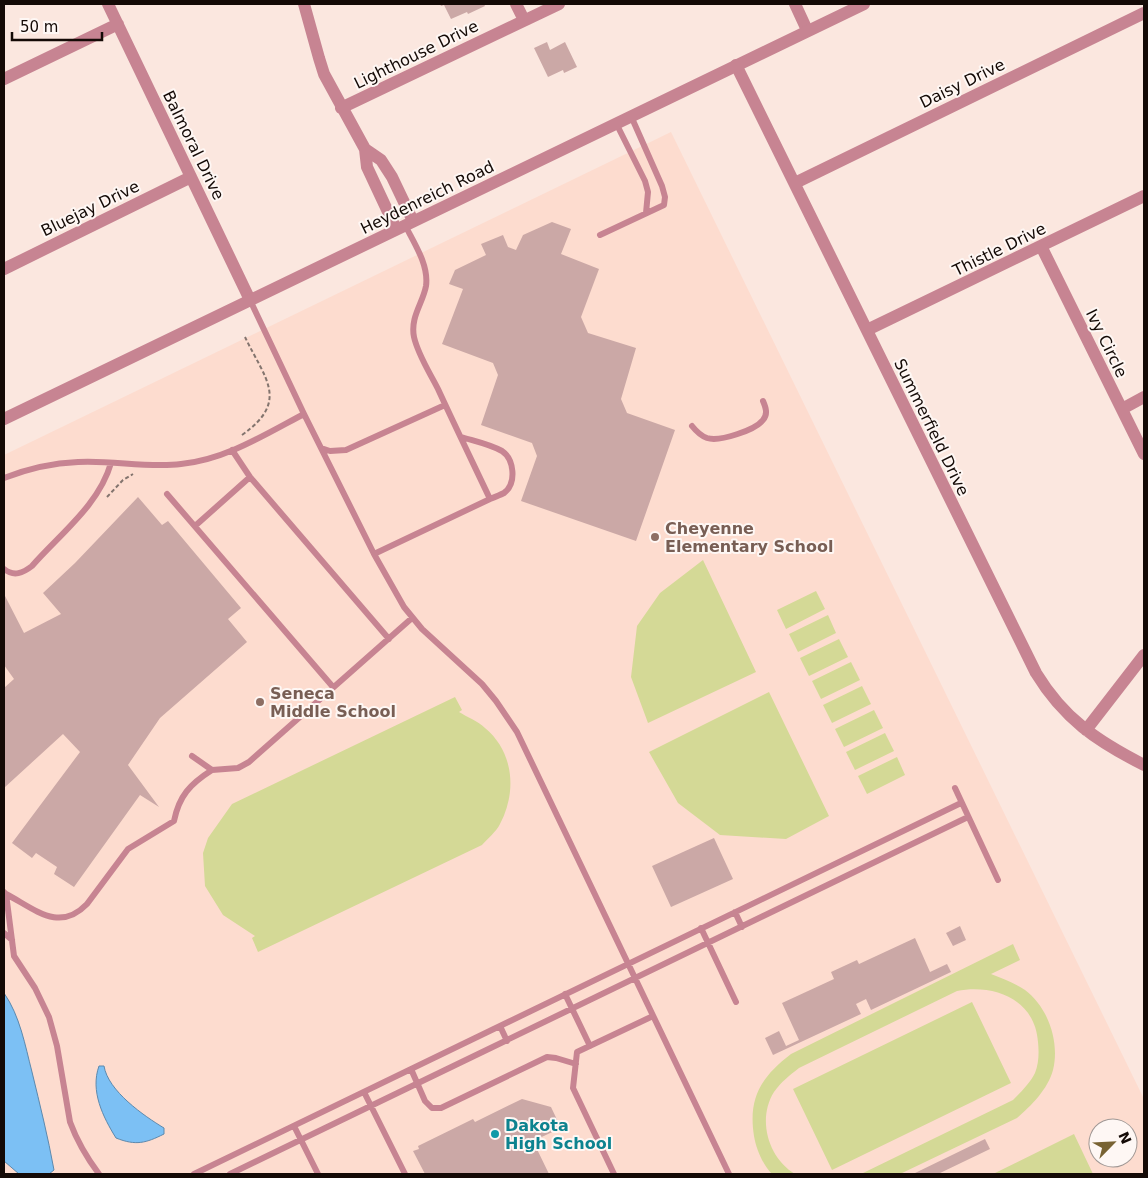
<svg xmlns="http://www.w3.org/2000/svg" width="1148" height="1178" font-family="'DejaVu Sans',sans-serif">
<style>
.built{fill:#fddccf;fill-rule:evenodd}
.green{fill:#d4d996}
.water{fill:#7cc0f4;stroke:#5d89ad}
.building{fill:#cba8a6}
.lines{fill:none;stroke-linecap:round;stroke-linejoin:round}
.path{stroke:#83746e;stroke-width:2;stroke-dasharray:4 2.5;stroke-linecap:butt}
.service{stroke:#c78492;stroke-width:6}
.minor{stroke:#c78492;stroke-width:12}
.tertiary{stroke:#c78492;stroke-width:12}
.education-dot{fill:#8d6e63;stroke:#fef7f4;stroke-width:2}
.culture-dot{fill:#0f9aa8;stroke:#fef7f4;stroke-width:2}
.labels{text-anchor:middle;stroke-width:4;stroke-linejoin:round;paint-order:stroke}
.street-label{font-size:16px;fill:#140a06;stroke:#fef7f4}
.education-label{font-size:16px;font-weight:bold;fill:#785e54;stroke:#fef7f4;text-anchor:start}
.culture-label{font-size:16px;font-weight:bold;fill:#0d838f;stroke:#fef7f4;text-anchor:start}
</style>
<rect width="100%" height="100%" fill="#fbe7df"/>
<path class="built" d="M 671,132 L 1144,1099 L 1144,1174 L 4,1174 L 4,455 ZM 1098,1128 L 1128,1128 L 1128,1158 L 1098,1158 Z"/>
<path class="green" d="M 703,560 L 756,672 L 648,723 L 631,677 L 637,626 L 660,593 Z
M 816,591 L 825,609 L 786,629 L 777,610 Z
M 828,615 L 836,633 L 798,652 L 789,634 Z
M 839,639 L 848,657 L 809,676 L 800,658 Z
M 851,662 L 860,680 L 821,699 L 812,681 Z
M 862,686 L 871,704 L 832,723 L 823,705 Z
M 769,692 L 829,816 L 786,839 L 720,835 L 678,803 L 649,752 Z
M 455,697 L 462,710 L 459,712 C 467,717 478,721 485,728 C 514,752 517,792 500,824 C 496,832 488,838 482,845 L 258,952 L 252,938 L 255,936 L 223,915 L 205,886 L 203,853 L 208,838 L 232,804 Z
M 874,710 L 883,728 L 844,747 L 835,729 Z
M 885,733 L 894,751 L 855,770 L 846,752 Z
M 897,757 L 905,775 L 867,794 L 858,776 Z
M 1013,944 L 1020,960 L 991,974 C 1003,979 1015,983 1025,990 C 1048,1007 1060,1042 1053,1070 C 1048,1089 1031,1106 1017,1118 L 900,1174 L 861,1174 L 1013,1100 C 1021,1092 1030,1083 1035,1073 C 1039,1063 1039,1052 1038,1042 C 1035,999 994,984 957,991 L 799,1068 C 790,1075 781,1082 774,1092 C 757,1119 768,1158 795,1174 L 772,1174 C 763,1165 756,1149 754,1136 C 748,1098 761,1077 791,1054 Z
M 972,1002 L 1011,1083 L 832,1170 L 793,1089 Z
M 1074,1134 L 1093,1174 L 993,1174 Z"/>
<path class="water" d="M 4,993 C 20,1016 25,1045 32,1072 C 40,1105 48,1137 54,1170 L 49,1174 L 19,1174 L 4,1161 Z
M 99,1066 L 104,1066 C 108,1091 144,1116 164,1128 L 164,1134 C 146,1143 136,1146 116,1138 C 103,1117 90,1091 99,1066 Z"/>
<path class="building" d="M 440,4 L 484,4 L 485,6 L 468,14 L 467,12 L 451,19 L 444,5 L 441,6 Z
M 547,42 L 550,50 L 565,42 L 577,67 L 564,73 L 563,70 L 548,77 L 534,48 Z
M 552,222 L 571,229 L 561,254 L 599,269 L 581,317 L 588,333 L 636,348 L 621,399 L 627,413 L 675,430 L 636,541 L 521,501 L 537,456 L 532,443 L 481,425 L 498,375 L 493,363 L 442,344 L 463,289 L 449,284 L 455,270 L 486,255 L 481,244 L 503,235 L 508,247 L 516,250 L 523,235 Z
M 138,497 L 162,525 L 168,521 L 241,608 L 228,619 L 247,642 L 160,718 L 128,765 L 159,807 L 140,795 L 74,887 L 54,874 L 57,867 L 36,853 L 32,858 L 12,843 L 80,752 L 63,734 L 4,788 L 4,688 L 14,679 L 4,665 L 4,594 L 24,633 L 61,614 L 43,593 L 75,563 Z
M 714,838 L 733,879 L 671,907 L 652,866 Z
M 960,926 L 966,940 L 953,946 L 946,933 Z
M 915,938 L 930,972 L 947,964 L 951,972 L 871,1010 L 866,999 L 856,1004 L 861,1014 L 773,1055 L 765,1038 L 779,1031 L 786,1046 L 799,1040 L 782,1003 L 834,979 L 831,972 L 857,960 L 859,964 Z
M 522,1099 L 551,1107 L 561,1128 L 533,1141 L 549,1174 L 425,1174 L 413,1151 L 419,1149 L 418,1146 L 473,1119 L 475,1122 Z
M 985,1139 L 990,1149 L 938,1174 L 913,1174 Z"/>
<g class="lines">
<path class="path" d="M 242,435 C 290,401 265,379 245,337
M 107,497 L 123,480 L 133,474"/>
<path class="service" d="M 616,123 L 645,181 L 648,192 L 646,213
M 405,225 C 414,243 429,265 426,286 C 423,303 410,317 414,337 C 418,355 430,373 438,389 C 455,426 473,463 490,499 C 495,497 500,495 504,493 C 517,483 514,459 502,451 C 489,444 474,441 461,437
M 600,235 L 664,205 L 665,197 L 662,186 L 631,116
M 250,300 L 304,414 L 374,554 L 404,607 L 422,629 L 482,684 L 496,701 L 517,732 L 729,1174
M 692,426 C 696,431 701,436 707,438 C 720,442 755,430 763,420 C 768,414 766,408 763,401
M 321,448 L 330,451 L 346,450 L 445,405
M 232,450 L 250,477 L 389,639
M 4,478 C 27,469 53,463 78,462 C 112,460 147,468 181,464 C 225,460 266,434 304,414
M 167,494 L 333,687
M 195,526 L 250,477
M 374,554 L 490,499
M 4,569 C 14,577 23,573 32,566 C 60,534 99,505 111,463
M 192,756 L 212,770 L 238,768 L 249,762 L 412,618
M 955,788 L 998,880
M 4,892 L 6,894 L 14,956 L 35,988 L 49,1017 L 57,1046 L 70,1122 C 77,1141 87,1158 99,1174
M 6,894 C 35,909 59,933 87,904 L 128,849 L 174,821 C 179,796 190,784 212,770
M 735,912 L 742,927
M 701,928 L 736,1002
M 4,933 L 12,940
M 565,994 L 590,1046
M 500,1026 L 507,1041
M 411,1069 L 425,1101 L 432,1108 L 441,1108 L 547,1057 L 556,1058 L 576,1064
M 364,1092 L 405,1174
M 294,1126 L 318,1174
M 194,1174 L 961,803
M 230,1174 L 968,817
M 614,1174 L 573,1088 L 577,1052 L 653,1016"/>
<path class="minor" d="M 108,4 L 250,300
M 304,4 L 319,58 L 324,74 L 365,149 L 367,167 L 396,229
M 516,4 L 524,20
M 795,4 L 807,30
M 736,65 L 1036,673 C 1064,719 1097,741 1144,765
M 4,79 L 118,24
M 341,108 L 559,4
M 365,149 L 381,160 L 392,177 L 413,221
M 795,183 L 1144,13
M 1041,246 L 1144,454
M 4,269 L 191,177
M 867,330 L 1144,196
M 1122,409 L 1144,397
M 1086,730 L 1144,655"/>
<path class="tertiary" d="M 4,419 L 864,4"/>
</g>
<g class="education-dot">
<circle cx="655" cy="537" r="5"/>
<circle cx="260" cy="702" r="5"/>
</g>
<circle class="culture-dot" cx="495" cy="1134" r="5"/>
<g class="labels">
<g class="street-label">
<text transform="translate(416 54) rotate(-26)" y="6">Lighthouse Drive</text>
<text transform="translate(962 83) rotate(-26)" y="6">Daisy Drive</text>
<text transform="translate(194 145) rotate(64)" y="6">Balmoral Drive</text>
<text transform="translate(427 197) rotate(-26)" y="6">Heydenreich Road</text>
<text transform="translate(90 208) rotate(-26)" y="6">Bluejay Drive</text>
<text transform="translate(999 249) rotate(-26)" y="6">Thistle Drive</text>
<text transform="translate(1107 343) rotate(64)" y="6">Ivy Circle</text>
<text transform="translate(932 427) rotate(64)" y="6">Summerfield Drive</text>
</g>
<g class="education-label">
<text x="665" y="534">Cheyenne<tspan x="665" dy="18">Elementary School</tspan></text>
<text x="270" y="699">Seneca<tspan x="270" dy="18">Middle School</tspan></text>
</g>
<g class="culture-label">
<text x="505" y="1131">Dakota<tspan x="505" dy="18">High School</tspan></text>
</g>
</g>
<rect width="1148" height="1178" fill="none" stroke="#140a06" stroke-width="10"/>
<g transform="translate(1113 1143) rotate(66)"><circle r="24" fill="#fef7f4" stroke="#a09895"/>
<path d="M0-4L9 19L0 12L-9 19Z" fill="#786232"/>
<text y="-8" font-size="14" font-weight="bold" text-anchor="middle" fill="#140a06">N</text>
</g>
<path d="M12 32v8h90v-8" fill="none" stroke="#140a06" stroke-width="2.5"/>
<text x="20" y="32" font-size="15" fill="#140a06" stroke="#fef7f4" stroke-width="4" paint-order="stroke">50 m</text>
</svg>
